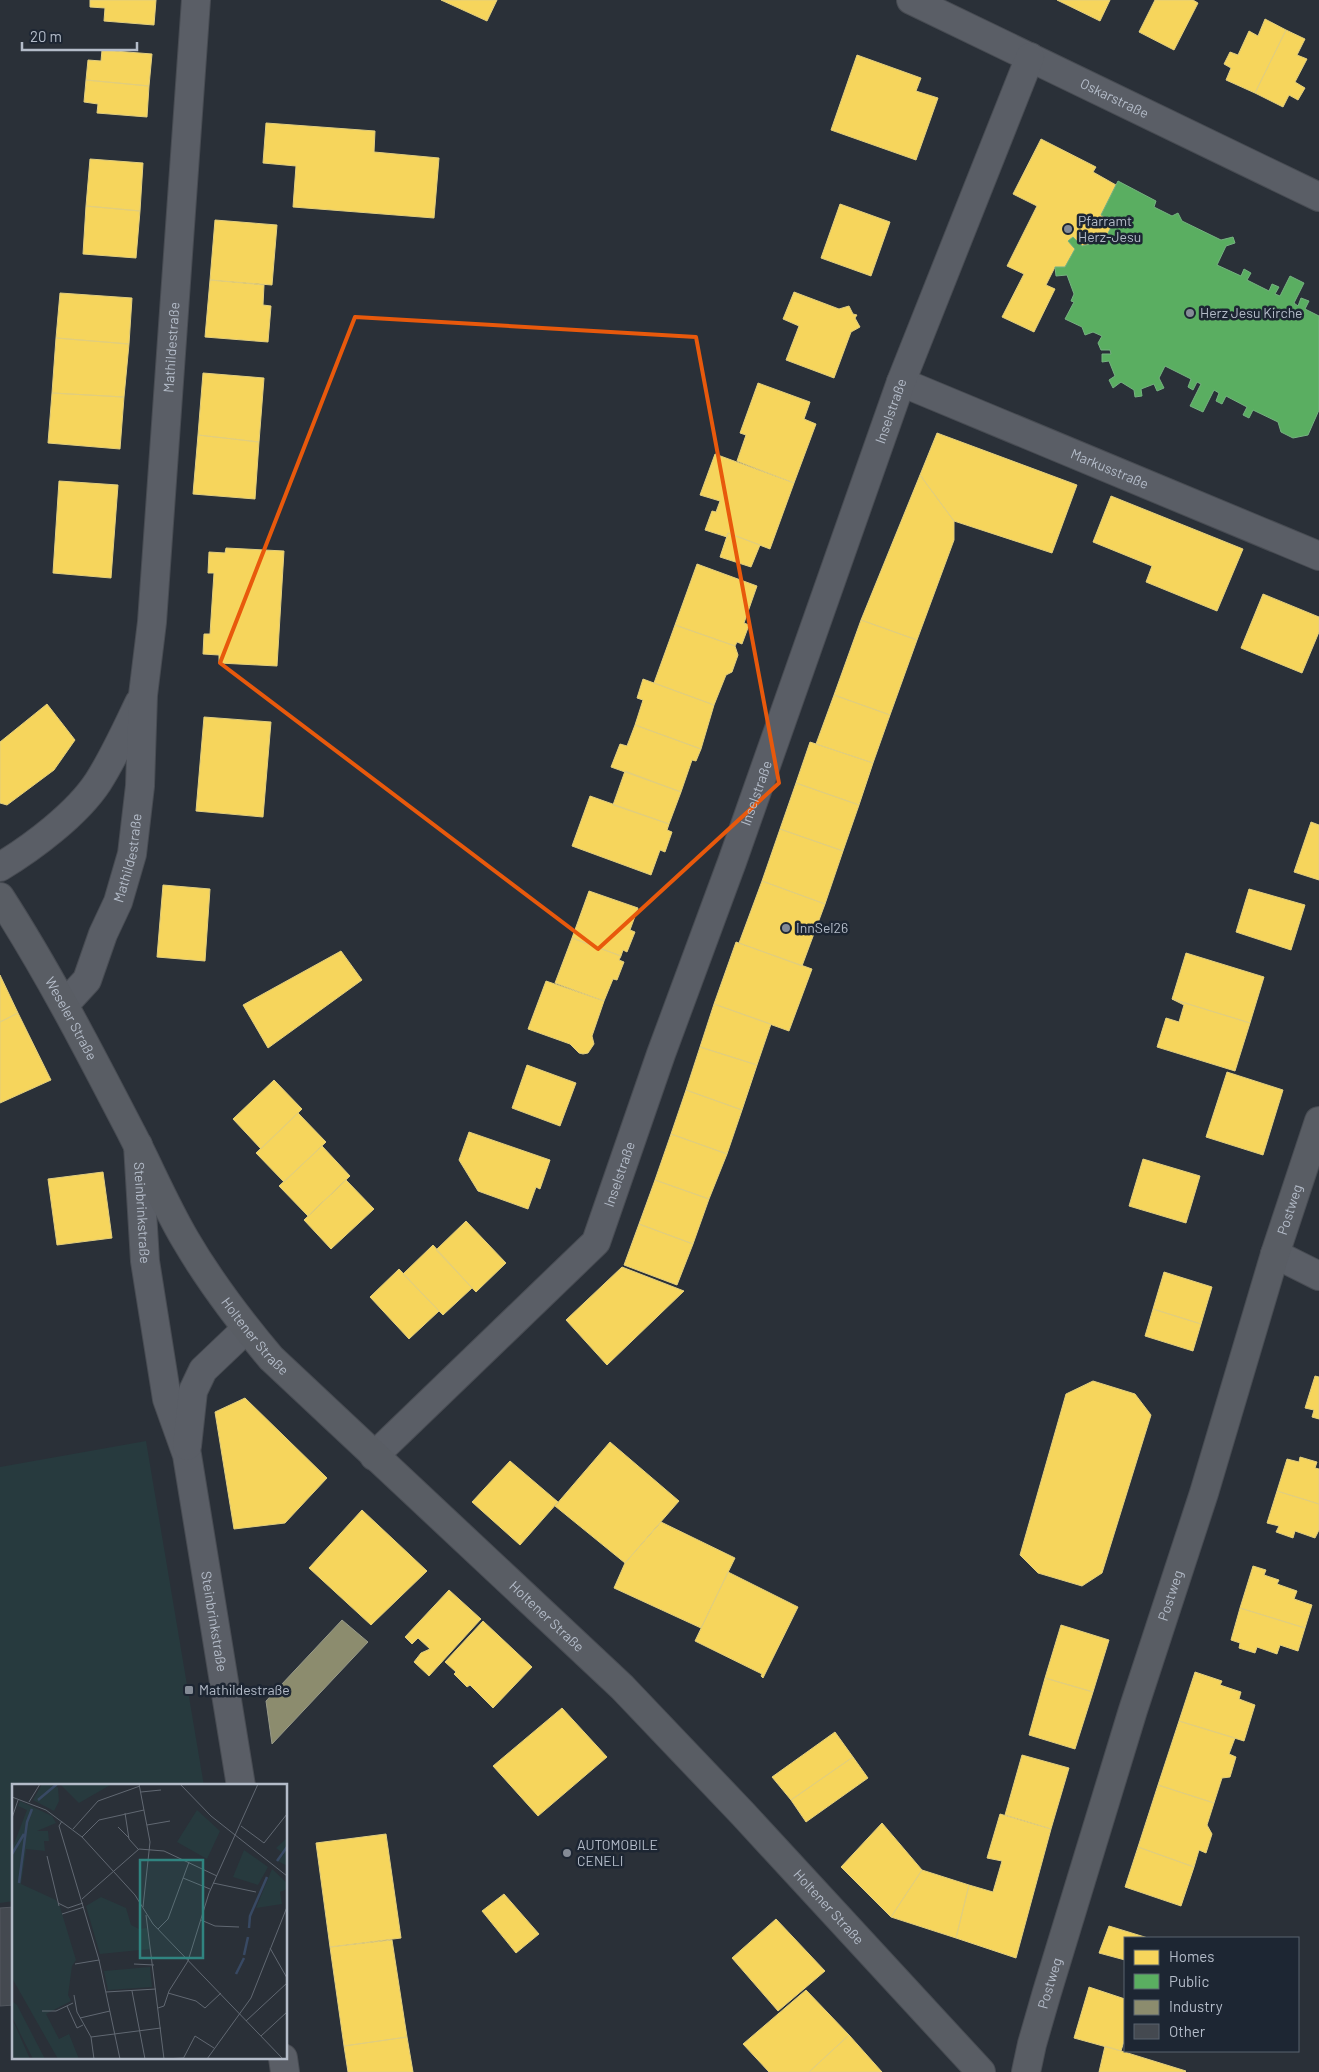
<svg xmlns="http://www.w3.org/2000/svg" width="1319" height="2072" font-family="Barlow,sans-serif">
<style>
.green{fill:#273a3e}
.homes{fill:#f6d55c;stroke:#e2ce7d}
.public{fill:#5aae61;stroke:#75b280}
.industry{fill:#8c8c6e;stroke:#989a89}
.building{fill:#444950;stroke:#52575f}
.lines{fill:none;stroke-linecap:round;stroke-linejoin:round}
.minor-casing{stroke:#484c53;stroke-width:30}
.secondary-casing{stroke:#484c53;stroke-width:30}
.minor{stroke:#5a5e66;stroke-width:28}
.secondary{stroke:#595d64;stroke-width:28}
.marked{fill:none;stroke:#e8590c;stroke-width:4;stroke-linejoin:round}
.poi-dot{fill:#848b96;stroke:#1d2633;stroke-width:2}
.labels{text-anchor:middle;stroke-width:5;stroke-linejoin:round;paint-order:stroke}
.street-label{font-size:14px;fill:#b4bcc9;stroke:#1d2633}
.poi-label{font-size:14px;fill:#b4bcc9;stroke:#1d2633;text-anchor:start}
.inset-river{fill:none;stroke:#384963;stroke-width:2.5}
.inset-road{fill:none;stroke:#616872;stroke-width:1}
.view{fill:#308480;fill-opacity:0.15;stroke:#308480;stroke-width:2.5}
.inset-edge{fill:none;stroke:#b4bcc9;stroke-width:2.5}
</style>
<rect width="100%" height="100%" fill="#2a3038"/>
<path class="green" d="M 146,1441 L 204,1786 L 14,1786 L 14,1901 L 0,1903 L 0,1467 Z"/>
<path class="homes" d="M 90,0 L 156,0 L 154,25 L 104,21 L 105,8 L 90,7 Z
M 441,0 L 497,0 L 487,21 Z
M 1057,0 L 1110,0 L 1100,21 Z
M 1155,0 L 1193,0 L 1198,3 L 1174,50 L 1139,32 Z
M 1265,19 L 1286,30 L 1255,93 L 1226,80 L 1231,68 L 1224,64 L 1230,52 L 1238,55 L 1249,31 L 1258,36 Z
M 1286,30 L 1305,39 L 1297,55 L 1307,59 L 1295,82 L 1305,88 L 1298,100 L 1289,95 L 1283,107 L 1255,93 Z
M 102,50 L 152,54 L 149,86 L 86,80 L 88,60 L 101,61 Z
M 857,55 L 921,78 L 916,91 L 938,98 L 916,160 L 831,130 Z
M 86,80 L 149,86 L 147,117 L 97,113 L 98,104 L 84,102 Z
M 266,123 L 375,131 L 374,152 L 439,158 L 434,218 L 293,207 L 296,166 L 263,163 Z
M 1041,139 L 1096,167 L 1093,172 L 1116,185 L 1101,215 L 1114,222 L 1106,237 L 1103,236 L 1100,242 L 1082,246 L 1073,237 L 1068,241 L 1075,249 L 1065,267 L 1055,267 L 1046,285 L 1055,289 L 1034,332 L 1002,317 L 1024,274 L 1007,266 L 1037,206 L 1013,194 Z
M 90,159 L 143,163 L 140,211 L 86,206 Z
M 840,204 L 890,222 L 871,276 L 821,258 Z
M 86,206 L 140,211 L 136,258 L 83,254 Z
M 215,220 L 277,225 L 272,285 L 210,280 Z
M 210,280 L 264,285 L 263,305 L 271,306 L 268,342 L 205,337 Z
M 794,292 L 839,309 L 849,306 L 853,314 L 857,315 L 855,318 L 860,327 L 851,332 L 834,378 L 786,360 L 799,326 L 783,319 Z
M 60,293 L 132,298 L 129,344 L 56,338 Z
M 56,338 L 129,344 L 124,397 L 52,393 Z
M 203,373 L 264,378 L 259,442 L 198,435 Z
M 758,383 L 810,402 L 804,419 L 816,424 L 794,483 L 737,461 L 746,435 L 740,433 Z
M 52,393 L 124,397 L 120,449 L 48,443 Z
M 937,433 L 1077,485 L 1052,553 L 954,521 L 920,475 Z
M 198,435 L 259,442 L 255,499 L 193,494 Z
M 715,454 L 794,483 L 770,549 L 728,533 L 727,537 L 705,530 L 712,511 L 716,512 L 720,501 L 700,495 Z
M 920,475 L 954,521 L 954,540 L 917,640 L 861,620 Z
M 59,481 L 118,485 L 111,578 L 53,573 Z
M 1111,496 L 1243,549 L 1217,611 L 1146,582 L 1152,566 L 1093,542 Z
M 728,533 L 760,545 L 751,567 L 720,557 Z
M 226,548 L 284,551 L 277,666 L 219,663 L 219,655 L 203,654 L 204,634 L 210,634 L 214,573 L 208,573 L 209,552 L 225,553 Z
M 697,564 L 757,586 L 744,623 L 749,625 L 742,644 L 737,642 L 735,646 L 675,625 Z
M 1263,594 L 1319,617 L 1319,632 L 1302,673 L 1241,648 Z
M 861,620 L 917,640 L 890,715 L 834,695 Z
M 675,625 L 735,646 L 738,655 L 732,672 L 726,675 L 714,705 L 654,683 Z
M 643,679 L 714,705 L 701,749 L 635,725 L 643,700 L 637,698 Z
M 834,695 L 890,715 L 873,763 L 816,744 Z
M 47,704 L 75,740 L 54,770 L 7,805 L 0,803 L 0,742 Z
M 204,717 L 271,722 L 263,817 L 196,811 Z
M 635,725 L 701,749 L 696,761 L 692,760 L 681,792 L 611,767 L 620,744 L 627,746 Z
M 810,742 L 873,763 L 859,805 L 796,783 Z
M 625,771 L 681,792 L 669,824 L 613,805 Z
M 796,783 L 859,805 L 843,851 L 780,829 Z
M 590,796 L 669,824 L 667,830 L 672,832 L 665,852 L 660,850 L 651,875 L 572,846 Z
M 1311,822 L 1319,825 L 1319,880 L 1294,872 Z
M 780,829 L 843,851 L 825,904 L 762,881 Z
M 762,881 L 825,904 L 802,966 L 739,943 Z
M 163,885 L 210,889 L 205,961 L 157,957 Z
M 1249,889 L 1305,905 L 1291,950 L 1236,932 Z
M 589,891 L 638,908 L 630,930 L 635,932 L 627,952 L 623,950 L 621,956 L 572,938 Z
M 572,938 L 621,956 L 619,960 L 624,962 L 617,980 L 613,979 L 604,1001 L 555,983 Z
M 736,942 L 812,969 L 789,1031 L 714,1004 Z
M 341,951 L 362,980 L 268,1048 L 243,1005 Z
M 1186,953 L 1264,977 L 1250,1023 L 1172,999 Z
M 0,975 L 18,1013 L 0,1022 Z
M 546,981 L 604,1001 L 592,1036 L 594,1044 L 588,1053 L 583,1054 L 579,1053 L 570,1044 L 528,1029 Z
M 1172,999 L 1250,1023 L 1235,1071 L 1157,1047 L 1166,1018 L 1179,1022 L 1184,1005 Z
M 714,1004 L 771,1024 L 757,1065 L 700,1047 Z
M 18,1013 L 51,1080 L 0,1103 L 0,1022 Z
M 700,1047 L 757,1065 L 742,1110 L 686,1090 Z
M 527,1065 L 576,1083 L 560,1126 L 512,1108 Z
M 1227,1072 L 1283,1090 L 1263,1155 L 1206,1137 Z
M 274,1080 L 302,1109 L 261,1149 L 233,1119 Z
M 686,1090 L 742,1110 L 727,1154 L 671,1134 Z
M 298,1113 L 326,1142 L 284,1182 L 256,1153 Z
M 469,1132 L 550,1160 L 540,1189 L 536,1187 L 528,1209 L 478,1191 L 459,1160 Z
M 671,1134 L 727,1154 L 709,1199 L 655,1180 Z
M 322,1146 L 350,1176 L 308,1216 L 279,1186 Z
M 1143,1159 L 1200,1176 L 1186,1223 L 1129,1206 Z
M 103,1172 L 112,1238 L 57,1245 L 48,1179 Z
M 346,1180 L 374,1209 L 331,1249 L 304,1220 Z
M 655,1180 L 709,1199 L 693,1244 L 639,1224 Z
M 466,1221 L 506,1263 L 476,1292 L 436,1250 Z
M 639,1224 L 693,1244 L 677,1285 L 624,1265 Z
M 433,1245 L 472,1288 L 443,1315 L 403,1274 Z
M 622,1267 L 684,1291 L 607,1365 L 566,1320 Z
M 399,1269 L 439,1311 L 409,1339 L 370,1297 Z
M 1164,1272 L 1212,1287 L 1201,1324 L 1153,1309 Z
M 1153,1309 L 1201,1324 L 1193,1351 L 1145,1336 Z
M 1315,1376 L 1319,1377 L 1319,1419 L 1312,1417 L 1314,1410 L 1305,1408 Z
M 1093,1381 L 1135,1394 L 1151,1415 L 1102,1573 L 1082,1586 L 1038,1573 L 1020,1555 L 1066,1394 Z
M 245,1398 L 327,1478 L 285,1523 L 234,1529 L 215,1412 Z
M 610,1442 L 679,1501 L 625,1563 L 555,1506 Z
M 1300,1457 L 1317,1462 L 1315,1468 L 1319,1469 L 1319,1504 L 1277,1491 L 1287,1459 L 1299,1462 Z
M 510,1461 L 558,1502 L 520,1545 L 472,1502 Z
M 1277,1491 L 1319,1504 L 1319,1530 L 1315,1538 L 1295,1531 L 1293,1538 L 1276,1532 L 1279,1526 L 1267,1523 Z
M 362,1510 L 427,1571 L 371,1625 L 309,1568 Z
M 661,1522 L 735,1558 L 701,1628 L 614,1588 L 625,1563 Z
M 1253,1566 L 1266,1570 L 1264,1575 L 1279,1580 L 1277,1584 L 1297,1591 L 1294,1599 L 1312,1605 L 1305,1628 L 1240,1608 Z
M 728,1572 L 798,1607 L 763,1678 L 761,1676 L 762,1674 L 695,1641 Z
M 449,1590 L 481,1619 L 429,1676 L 414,1662 L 421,1653 L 430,1649 L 418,1638 L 412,1644 L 405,1637 Z
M 1240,1608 L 1305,1628 L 1298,1651 L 1280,1645 L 1277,1654 L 1257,1647 L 1255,1653 L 1239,1648 L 1240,1643 L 1231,1640 Z
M 483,1621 L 532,1667 L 493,1708 L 470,1685 L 467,1687 L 454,1674 L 456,1672 L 445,1662 Z
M 1061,1625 L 1109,1640 L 1093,1692 L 1045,1678 Z
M 1195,1672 L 1222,1681 L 1220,1685 L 1241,1692 L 1239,1699 L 1255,1705 L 1244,1741 L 1179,1721 Z
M 1045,1678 L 1093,1692 L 1075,1749 L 1029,1735 Z
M 562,1708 L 607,1757 L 538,1816 L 493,1766 Z
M 1179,1721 L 1235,1738 L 1229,1754 L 1236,1757 L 1230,1777 L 1222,1778 L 1214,1803 L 1158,1785 Z
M 835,1732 L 853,1757 L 791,1800 L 772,1777 Z
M 1022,1755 L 1069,1768 L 1051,1829 L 1005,1815 Z
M 853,1757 L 868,1778 L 806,1822 L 791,1800 Z
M 1158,1785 L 1214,1803 L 1207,1825 L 1212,1834 L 1206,1853 L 1199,1850 L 1194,1867 L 1138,1847 Z
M 1000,1814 L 1051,1829 L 1016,1958 L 956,1938 L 969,1885 L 993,1892 L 1002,1861 L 987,1858 Z
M 882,1823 L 922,1870 L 891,1917 L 841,1867 Z
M 386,1834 L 401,1938 L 330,1947 L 316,1843 Z
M 1138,1847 L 1194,1867 L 1181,1906 L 1125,1887 Z
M 922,1870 L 969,1885 L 956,1938 L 891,1917 Z
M 504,1894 L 539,1934 L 516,1953 L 482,1911 Z
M 776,1919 L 825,1971 L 778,2011 L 732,1958 Z
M 1109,1926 L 1148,1938 L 1125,1938 L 1125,1960 L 1099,1953 Z
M 392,1940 L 407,2037 L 344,2046 L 330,1947 Z
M 1089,1987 L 1125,1999 L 1125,2038 L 1121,2051 L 1074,2038 Z
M 806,1990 L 849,2035 L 809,2072 L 769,2072 L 743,2044 Z
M 849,2035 L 882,2072 L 809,2072 Z
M 407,2037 L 413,2072 L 348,2072 L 344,2046 Z
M 1105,2046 L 1186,2071 L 1185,2072 L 1099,2072 Z"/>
<path class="public" d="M 1118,181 L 1156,201 L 1154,207 L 1172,216 L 1178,213 L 1182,221 L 1221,240 L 1233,237 L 1235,243 L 1226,246 L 1217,265 L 1241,276 L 1244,269 L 1251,273 L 1247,280 L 1269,291 L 1272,284 L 1279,287 L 1275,294 L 1280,296 L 1290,276 L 1304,283 L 1294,303 L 1298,306 L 1301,298 L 1309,301 L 1305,309 L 1319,316 L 1319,410 L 1308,435 L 1293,438 L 1281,432 L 1278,422 L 1253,410 L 1249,418 L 1243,415 L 1247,407 L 1226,396 L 1222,404 L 1216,401 L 1219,393 L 1214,390 L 1203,412 L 1190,406 L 1201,384 L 1197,382 L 1193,390 L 1188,387 L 1191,379 L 1165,366 L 1159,378 L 1164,388 L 1157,391 L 1154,384 L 1141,389 L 1142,396 L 1135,397 L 1134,390 L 1121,382 L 1113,388 L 1109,380 L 1115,376 L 1109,361 L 1102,362 L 1102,354 L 1111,354 L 1110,350 L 1101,350 L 1098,343 L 1102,336 L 1093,332 L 1085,335 L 1082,327 L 1065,319 L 1074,302 L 1071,301 L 1074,294 L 1067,275 L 1056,276 L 1055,267 L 1065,267 L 1075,249 L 1068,241 L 1073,237 L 1082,246 L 1100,242 L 1103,236 L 1106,237 L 1114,222 L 1101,215 Z"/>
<path class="industry" d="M 342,1620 L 368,1642 L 272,1744 L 266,1701 Z"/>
<path class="building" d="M 14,1907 L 14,2005 L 0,2006 L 0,1908 Z"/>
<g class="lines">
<defs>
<g id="minor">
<path id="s1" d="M 911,0 L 1319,197"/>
<path id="s2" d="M 901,382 L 1319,556"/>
<path d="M 0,867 C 33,847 77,814 98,782 C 114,757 126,730 139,703"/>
<path id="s3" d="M 65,1004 L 87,980 L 103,934 L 118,902 L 132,854 L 140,786 L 143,695 L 152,622 L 196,0"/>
<path id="s4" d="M 138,1145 L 145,1261 L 167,1399 L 187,1455 L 241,1786"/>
<path d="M 1275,1254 L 1319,1276"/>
<path d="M 187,1446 L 193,1391 L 203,1370 L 246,1329"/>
<path id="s5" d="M 374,1456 L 596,1242 L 661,1054 L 732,862 L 901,382 L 1030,57"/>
<path d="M 283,2058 L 285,2072"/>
</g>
<g id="secondary">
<path id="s6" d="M 0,897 C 49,973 90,1053 132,1134 C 150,1169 165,1205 185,1239 C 210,1282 239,1320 271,1358 L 622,1687 L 743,1814 L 981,2072"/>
<path id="s7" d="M 1026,2072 L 1032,2044 L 1047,1992 L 1133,1710 L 1204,1493 L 1275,1254 L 1319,1121"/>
</g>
</defs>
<use href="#minor" class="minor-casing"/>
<use href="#secondary" class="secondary-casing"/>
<use href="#minor" class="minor"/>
<use href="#secondary" class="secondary"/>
</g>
<path class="marked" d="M 355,317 L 696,337 L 779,783 L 598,949 L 220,663 Z"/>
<g class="poi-dot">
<circle cx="1068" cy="229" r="5"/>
<circle cx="1190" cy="313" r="5"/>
<circle cx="786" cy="928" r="5"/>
<rect x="184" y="1685" width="10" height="10" rx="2.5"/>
<circle cx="567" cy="1853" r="5"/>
</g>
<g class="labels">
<g class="street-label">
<text dy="5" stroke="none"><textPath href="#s1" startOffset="226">Oskarstraße</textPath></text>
<text dy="5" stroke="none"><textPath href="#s3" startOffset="675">Mathildestraße</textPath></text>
<text dy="5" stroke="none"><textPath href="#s5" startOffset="1190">Inselstraße</textPath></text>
<text dy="5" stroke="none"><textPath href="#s2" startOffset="226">Markusstraße</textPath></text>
<text dy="5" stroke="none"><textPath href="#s5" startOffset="785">Inselstraße</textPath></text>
<text dy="5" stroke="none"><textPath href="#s3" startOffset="162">Mathildestraße</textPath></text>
<text dy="5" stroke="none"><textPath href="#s6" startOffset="141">Weseler Straße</textPath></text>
<text dy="5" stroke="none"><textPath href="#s5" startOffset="380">Inselstraße</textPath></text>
<text dy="5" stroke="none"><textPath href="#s7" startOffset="902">Postweg</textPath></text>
<text dy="5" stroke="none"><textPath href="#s4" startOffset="68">Steinbrinkstraße</textPath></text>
<text dy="5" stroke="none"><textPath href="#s6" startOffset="509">Holtener Straße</textPath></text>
<text dy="5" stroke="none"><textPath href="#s7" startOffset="498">Postweg</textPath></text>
<text dy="5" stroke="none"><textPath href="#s6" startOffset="914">Holtener Straße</textPath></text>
<text dy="5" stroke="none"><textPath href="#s4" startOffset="484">Steinbrinkstraße</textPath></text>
<text dy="5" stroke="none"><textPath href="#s6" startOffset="1319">Holtener Straße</textPath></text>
<text dy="5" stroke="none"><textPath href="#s7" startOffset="92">Postweg</textPath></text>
</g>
<g class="poi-label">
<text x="1078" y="226">Pfarramt<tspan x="1078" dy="16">Herz-Jesu</tspan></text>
<text x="1200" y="318">Herz Jesu Kirche</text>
<text x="796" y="933">InnSel26</text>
<text x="199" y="1695">Mathildestraße</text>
<text x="577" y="1850">AUTOMOBILE<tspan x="577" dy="16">CENELI</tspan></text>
</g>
</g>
<g transform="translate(12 1784)">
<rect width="275" height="275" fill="#2a3038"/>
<path d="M 30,0 L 43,0 L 46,4 L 47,17 L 42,27 L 21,16 ZM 48,0 L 100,0 L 67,19 ZM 8,17 L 40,32 L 44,39 L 25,47 L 36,47 L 37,57 L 32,57 L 33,67 L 14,65 L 9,100 L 44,116 L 48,123 L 64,176 L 60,182 L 56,211 L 59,217 L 34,230 L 47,255 L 57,250 L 67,275 L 46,275 L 0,194 L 0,65 L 15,26 L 6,22 ZM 185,26 L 208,47 L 195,75 L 165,58 ZM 275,54 L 275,82 L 266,77 L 272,70 L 264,64 ZM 232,66 L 256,83 L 246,101 L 221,93 ZM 260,85 L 275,99 L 275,105 L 268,108 L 270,120 L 244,124 ZM 89,113 L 114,124 L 119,141 L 127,145 L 135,144 L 138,165 L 88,170 L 74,122 ZM 138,183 L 140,203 L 96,206 L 92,187 ZM 0,217 L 5,221 L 33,275 L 21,275 L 0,233 ZM 0,236 L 3,241 L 18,275 L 0,275 Z" fill="#273a3e"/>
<path class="inset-river" d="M 26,16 L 45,0M 0,70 L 12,50M 265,77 L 275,63M 7,99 L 15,38 L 20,25M 237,144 L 238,132 L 255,93M 232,171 L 236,153M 224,190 L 232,174"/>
<path class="inset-road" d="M 127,0 L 138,58 L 131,123M 168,0 L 199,32 L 275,92M 129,8 L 149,6M 0,13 L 34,26 L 70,53 L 123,111 L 141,140 L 271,275M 17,18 L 28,0M 113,29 L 117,55 L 126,65M 0,34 L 6,16M 50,37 L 47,42 L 87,176 L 108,275M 135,41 L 158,37M 229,42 L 252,59 L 275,30M 106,43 L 117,54M 61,45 L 86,17 L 128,2M 70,53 L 87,36 L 132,26M 35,72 L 47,122M 171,94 L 198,105M 201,99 L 244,108M 70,115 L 127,65 L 152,67 L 205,92M 46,119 L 56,124 L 71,119M 50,130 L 72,123M 134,131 L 152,275M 189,136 L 203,142 L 227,143M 146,145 L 156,135 L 177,78M 258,164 L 275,194M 176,177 L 197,109 L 246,0M 63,180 L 87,176M 122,180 L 142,181M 120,207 L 133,275M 94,208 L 144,205M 156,209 L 184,217 L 193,224 L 209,209M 62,211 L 65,228 L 79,253 L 82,275M 55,222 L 65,244 L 71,241M 146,224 L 152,222 L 157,207 L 176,177M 30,227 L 44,227 L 61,219M 68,234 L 98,227M 234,237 L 275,199M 249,252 L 275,228M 79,253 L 149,244M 151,275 L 171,274M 171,275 L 183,252 L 202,264M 195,275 L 239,214 L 275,123"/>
<path class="view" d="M 128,76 L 191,76 L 191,174 L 128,174 Z"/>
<rect width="275" height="275" class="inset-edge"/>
</g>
<rect x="1124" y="1937" width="175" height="115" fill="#1d2633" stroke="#59626f"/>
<rect x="1134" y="1950" width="25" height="15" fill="#f6d55c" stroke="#59626f"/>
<text x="1169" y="1962" font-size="15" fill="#b4bcc9">Homes</text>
<rect x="1134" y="1974" width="25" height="15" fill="#5aae61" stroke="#59626f"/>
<text x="1169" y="1987" font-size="15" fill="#b4bcc9">Public</text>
<rect x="1134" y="2000" width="25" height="15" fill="#8c8c6e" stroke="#59626f"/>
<text x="1169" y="2012" font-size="15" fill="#b4bcc9">Industry</text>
<rect x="1134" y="2024" width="25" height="15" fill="#444950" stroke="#59626f"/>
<text x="1169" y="2037" font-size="15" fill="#b4bcc9">Other</text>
<path d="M22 42v8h115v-8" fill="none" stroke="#b4bcc9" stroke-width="2.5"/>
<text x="30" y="42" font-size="15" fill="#b4bcc9" stroke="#1d2633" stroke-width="4" paint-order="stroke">20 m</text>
</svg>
